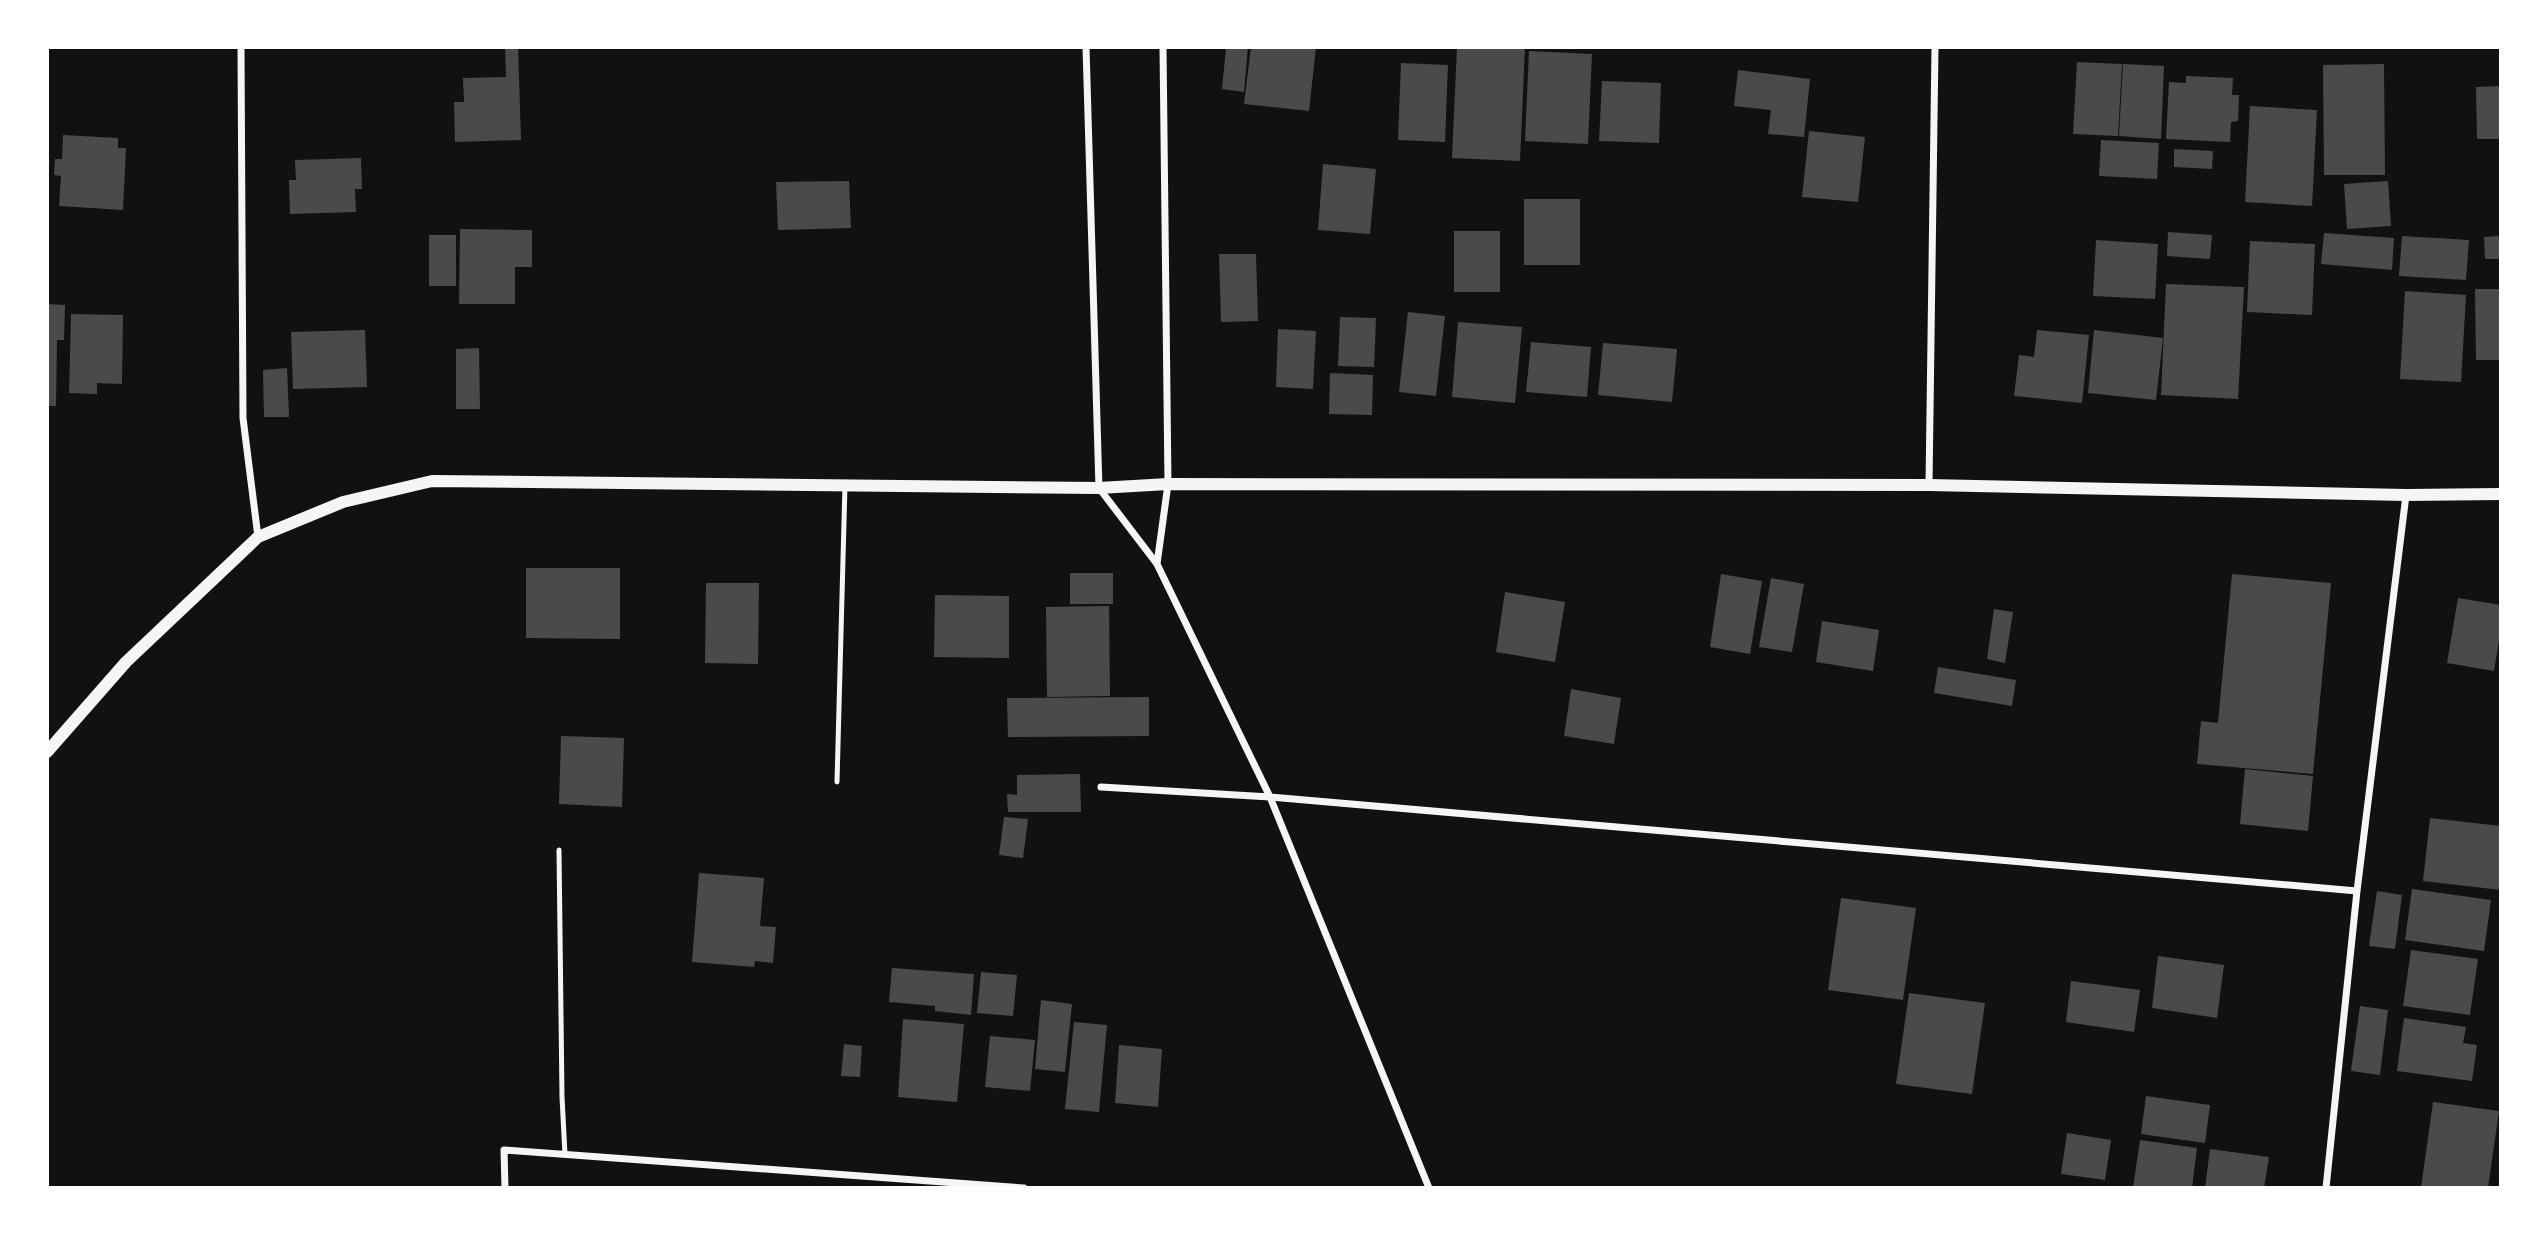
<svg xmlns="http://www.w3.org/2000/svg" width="2548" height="1235" font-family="'Noto Serif',serif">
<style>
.building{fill:#4a4a4a}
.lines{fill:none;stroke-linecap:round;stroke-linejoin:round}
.service{stroke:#f5f5f5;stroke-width:5}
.minor{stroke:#f5f5f5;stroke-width:7}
.tertiary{stroke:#f5f5f5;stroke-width:12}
</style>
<rect width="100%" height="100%" fill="#111"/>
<path class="building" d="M 505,47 L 518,47 L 521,140 L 455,142 L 454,102 L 464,102 L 463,78 L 506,77 Z
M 1226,47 L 1248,47 L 1244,92 L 1222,89 Z
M 1251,47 L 1316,47 L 1309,111 L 1244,104 Z
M 1457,47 L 1525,47 L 1520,161 L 1452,158 Z
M 1529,51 L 1592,54 L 1588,144 L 1525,141 Z
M 2077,62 L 2122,64 L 2118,136 L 2073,134 Z
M 1401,63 L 1448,65 L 1445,142 L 1398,140 Z
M 2123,64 L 2164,66 L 2161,139 L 2119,136 Z
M 2384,64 L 2385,175 L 2324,175 L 2323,65 Z
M 1738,70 L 1810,79 L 1804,137 L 1768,134 L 1771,110 L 1734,106 Z
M 2186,76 L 2233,78 L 2232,95 L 2239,95 L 2238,121 L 2231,122 L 2230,142 L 2166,139 L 2169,82 L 2186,83 Z
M 1602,81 L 1661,83 L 1659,143 L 1599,141 Z
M 2501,86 L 2501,139 L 2477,139 L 2476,87 Z
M 2250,106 L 2317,110 L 2312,206 L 2245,202 Z
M 1809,131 L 1865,137 L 1858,202 L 1802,197 Z
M 63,135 L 118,138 L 118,148 L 126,148 L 123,210 L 59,206 L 61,176 L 54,175 L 55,159 L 62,159 Z
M 2101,140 L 2159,143 L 2157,179 L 2099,176 Z
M 2174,149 L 2213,151 L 2212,169 L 2174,167 Z
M 361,158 L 362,189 L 355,189 L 356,212 L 290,214 L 289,180 L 296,180 L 295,160 Z
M 1323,164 L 1376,169 L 1370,234 L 1318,230 Z
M 849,181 L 851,228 L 778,230 L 776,182 Z
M 2388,181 L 2391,226 L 2347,229 L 2344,184 Z
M 1524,199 L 1580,199 L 1580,265 L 1524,265 Z
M 460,229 L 532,230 L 532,267 L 515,267 L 515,304 L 459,304 Z
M 1454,231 L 1500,231 L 1500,292 L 1454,292 Z
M 2168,232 L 2212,235 L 2210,259 L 2167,256 Z
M 2324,233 L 2394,238 L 2392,270 L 2321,264 Z
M 429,235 L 456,235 L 456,286 L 429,286 Z
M 2402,236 L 2469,240 L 2466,280 L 2399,276 Z
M 2501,236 L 2501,259 L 2485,259 L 2484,237 Z
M 2096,240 L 2158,244 L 2155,299 L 2093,296 Z
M 2250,241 L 2315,244 L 2312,315 L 2247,312 Z
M 1219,254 L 1256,254 L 1258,321 L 1221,322 Z
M 2166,284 L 2244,287 L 2238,399 L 2161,395 Z
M 2475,289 L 2501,289 L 2501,360 L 2476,360 Z
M 2405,291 L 2466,295 L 2461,382 L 2400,379 Z
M 47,304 L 65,305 L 64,340 L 57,340 L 56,406 L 47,406 Z
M 1408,312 L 1445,316 L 1436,396 L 1399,392 Z
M 71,314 L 123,315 L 122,384 L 97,383 L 97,394 L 69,393 Z
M 1340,317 L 1376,318 L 1374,367 L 1338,366 Z
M 1458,322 L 1522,327 L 1515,403 L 1452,397 Z
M 1278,329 L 1316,331 L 1313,389 L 1276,387 Z
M 365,330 L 367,387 L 293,389 L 291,332 Z
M 2037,330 L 2089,335 L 2082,403 L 2014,396 L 2019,355 L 2034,357 Z
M 2094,330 L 2163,338 L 2156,400 L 2088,393 Z
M 1531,342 L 1591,347 L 1587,397 L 1526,392 Z
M 1603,343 L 1677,349 L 1672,402 L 1598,395 Z
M 479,348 L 480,409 L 456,409 L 456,349 Z
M 287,368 L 289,417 L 264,417 L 263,370 Z
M 1330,373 L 1373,375 L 1372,415 L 1329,414 Z
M 526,568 L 620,568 L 620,639 L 526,638 Z
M 1070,573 L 1113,573 L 1113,604 L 1070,604 Z
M 1721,574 L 1762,581 L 1750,654 L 1710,647 Z
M 2232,574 L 2331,583 L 2313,774 L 2197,764 L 2201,721 L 2218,723 Z
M 1771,578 L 1804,584 L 1792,652 L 1759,647 Z
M 706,583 L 759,583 L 758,664 L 705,663 Z
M 1505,592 L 1565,602 L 1555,662 L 1496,652 Z
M 935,595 L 1009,596 L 1009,658 L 934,657 Z
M 2458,598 L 2501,605 L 2501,629 L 2494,671 L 2447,663 Z
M 1109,606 L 1110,696 L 1047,697 L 1046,607 Z
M 1994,609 L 2013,612 L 2005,663 L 1987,659 Z
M 1822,621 L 1879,630 L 1873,671 L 1816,662 Z
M 1938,667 L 2016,680 L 2012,706 L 1934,693 Z
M 1571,689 L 1621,698 L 1614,744 L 1564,736 Z
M 1149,697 L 1149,736 L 1008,737 L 1007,698 Z
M 561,736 L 624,738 L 622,807 L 559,804 Z
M 2245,769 L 2313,776 L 2308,831 L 2240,824 Z
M 1080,774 L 1081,812 L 1008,812 L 1007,794 L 1017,795 L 1017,775 Z
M 1004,817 L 1028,819 L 1023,858 L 999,855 Z
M 2430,818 L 2501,826 L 2501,890 L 2423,881 Z
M 699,873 L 764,878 L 760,926 L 776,927 L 773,963 L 755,961 L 754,967 L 692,962 Z
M 2412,889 L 2491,900 L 2484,951 L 2405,940 Z
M 2377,891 L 2402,895 L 2395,949 L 2369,946 Z
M 1841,898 L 1916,908 L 1903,1000 L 1828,990 Z
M 2411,950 L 2478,959 L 2470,1015 L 2403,1006 Z
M 2158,956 L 2224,965 L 2217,1018 L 2152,1008 Z
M 892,968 L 974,974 L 971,1015 L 935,1011 L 935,1006 L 889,1002 Z
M 981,972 L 1017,975 L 1013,1016 L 977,1013 Z
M 2071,981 L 2140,990 L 2134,1032 L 2066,1022 Z
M 1909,993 L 1985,1003 L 1972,1094 L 1896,1084 Z
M 1041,1000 L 1072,1004 L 1065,1072 L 1035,1069 Z
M 2360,1006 L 2388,1010 L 2380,1075 L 2351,1071 Z
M 2404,1018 L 2466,1027 L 2463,1043 L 2477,1045 L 2472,1081 L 2397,1071 Z
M 903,1019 L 964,1024 L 957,1102 L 898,1097 Z
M 1074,1022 L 1107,1025 L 1099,1112 L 1065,1109 Z
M 990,1036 L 1035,1040 L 1030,1091 L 985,1087 Z
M 844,1044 L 862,1046 L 860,1077 L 841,1076 Z
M 1119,1045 L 1162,1049 L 1158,1107 L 1115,1103 Z
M 2146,1096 L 2210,1105 L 2205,1143 L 2141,1134 Z
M 2433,1102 L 2499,1111 L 2488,1188 L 2421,1188 Z
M 2067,1133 L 2111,1140 L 2105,1180 L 2061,1174 Z
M 2140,1140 L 2197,1148 L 2192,1188 L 2133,1188 Z
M 2210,1149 L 2269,1157 L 2264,1188 L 2205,1188 Z"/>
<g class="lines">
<path class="service" d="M 837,782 L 845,485
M 559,850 L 562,1097 L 565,1155"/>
<path class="minor" d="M 241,47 L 243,418 L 258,537
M 1086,47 L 1099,488 L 1157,564 L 1270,797 L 1429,1188
M 1929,485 L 1935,47
M 1157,564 L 1168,484 L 1163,47
M 1101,787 L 1270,797 L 2357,891
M 505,1188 L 504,1150 L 1024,1188
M 2326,1188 L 2357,891 L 2406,495"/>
<path class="tertiary" d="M 47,752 L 126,662 L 258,537 L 343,502 L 432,481 L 1099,488 L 1168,484 L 1929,485 L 2406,495 L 2501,494"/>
</g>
<rect width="2548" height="1235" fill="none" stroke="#ffffff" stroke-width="98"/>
</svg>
